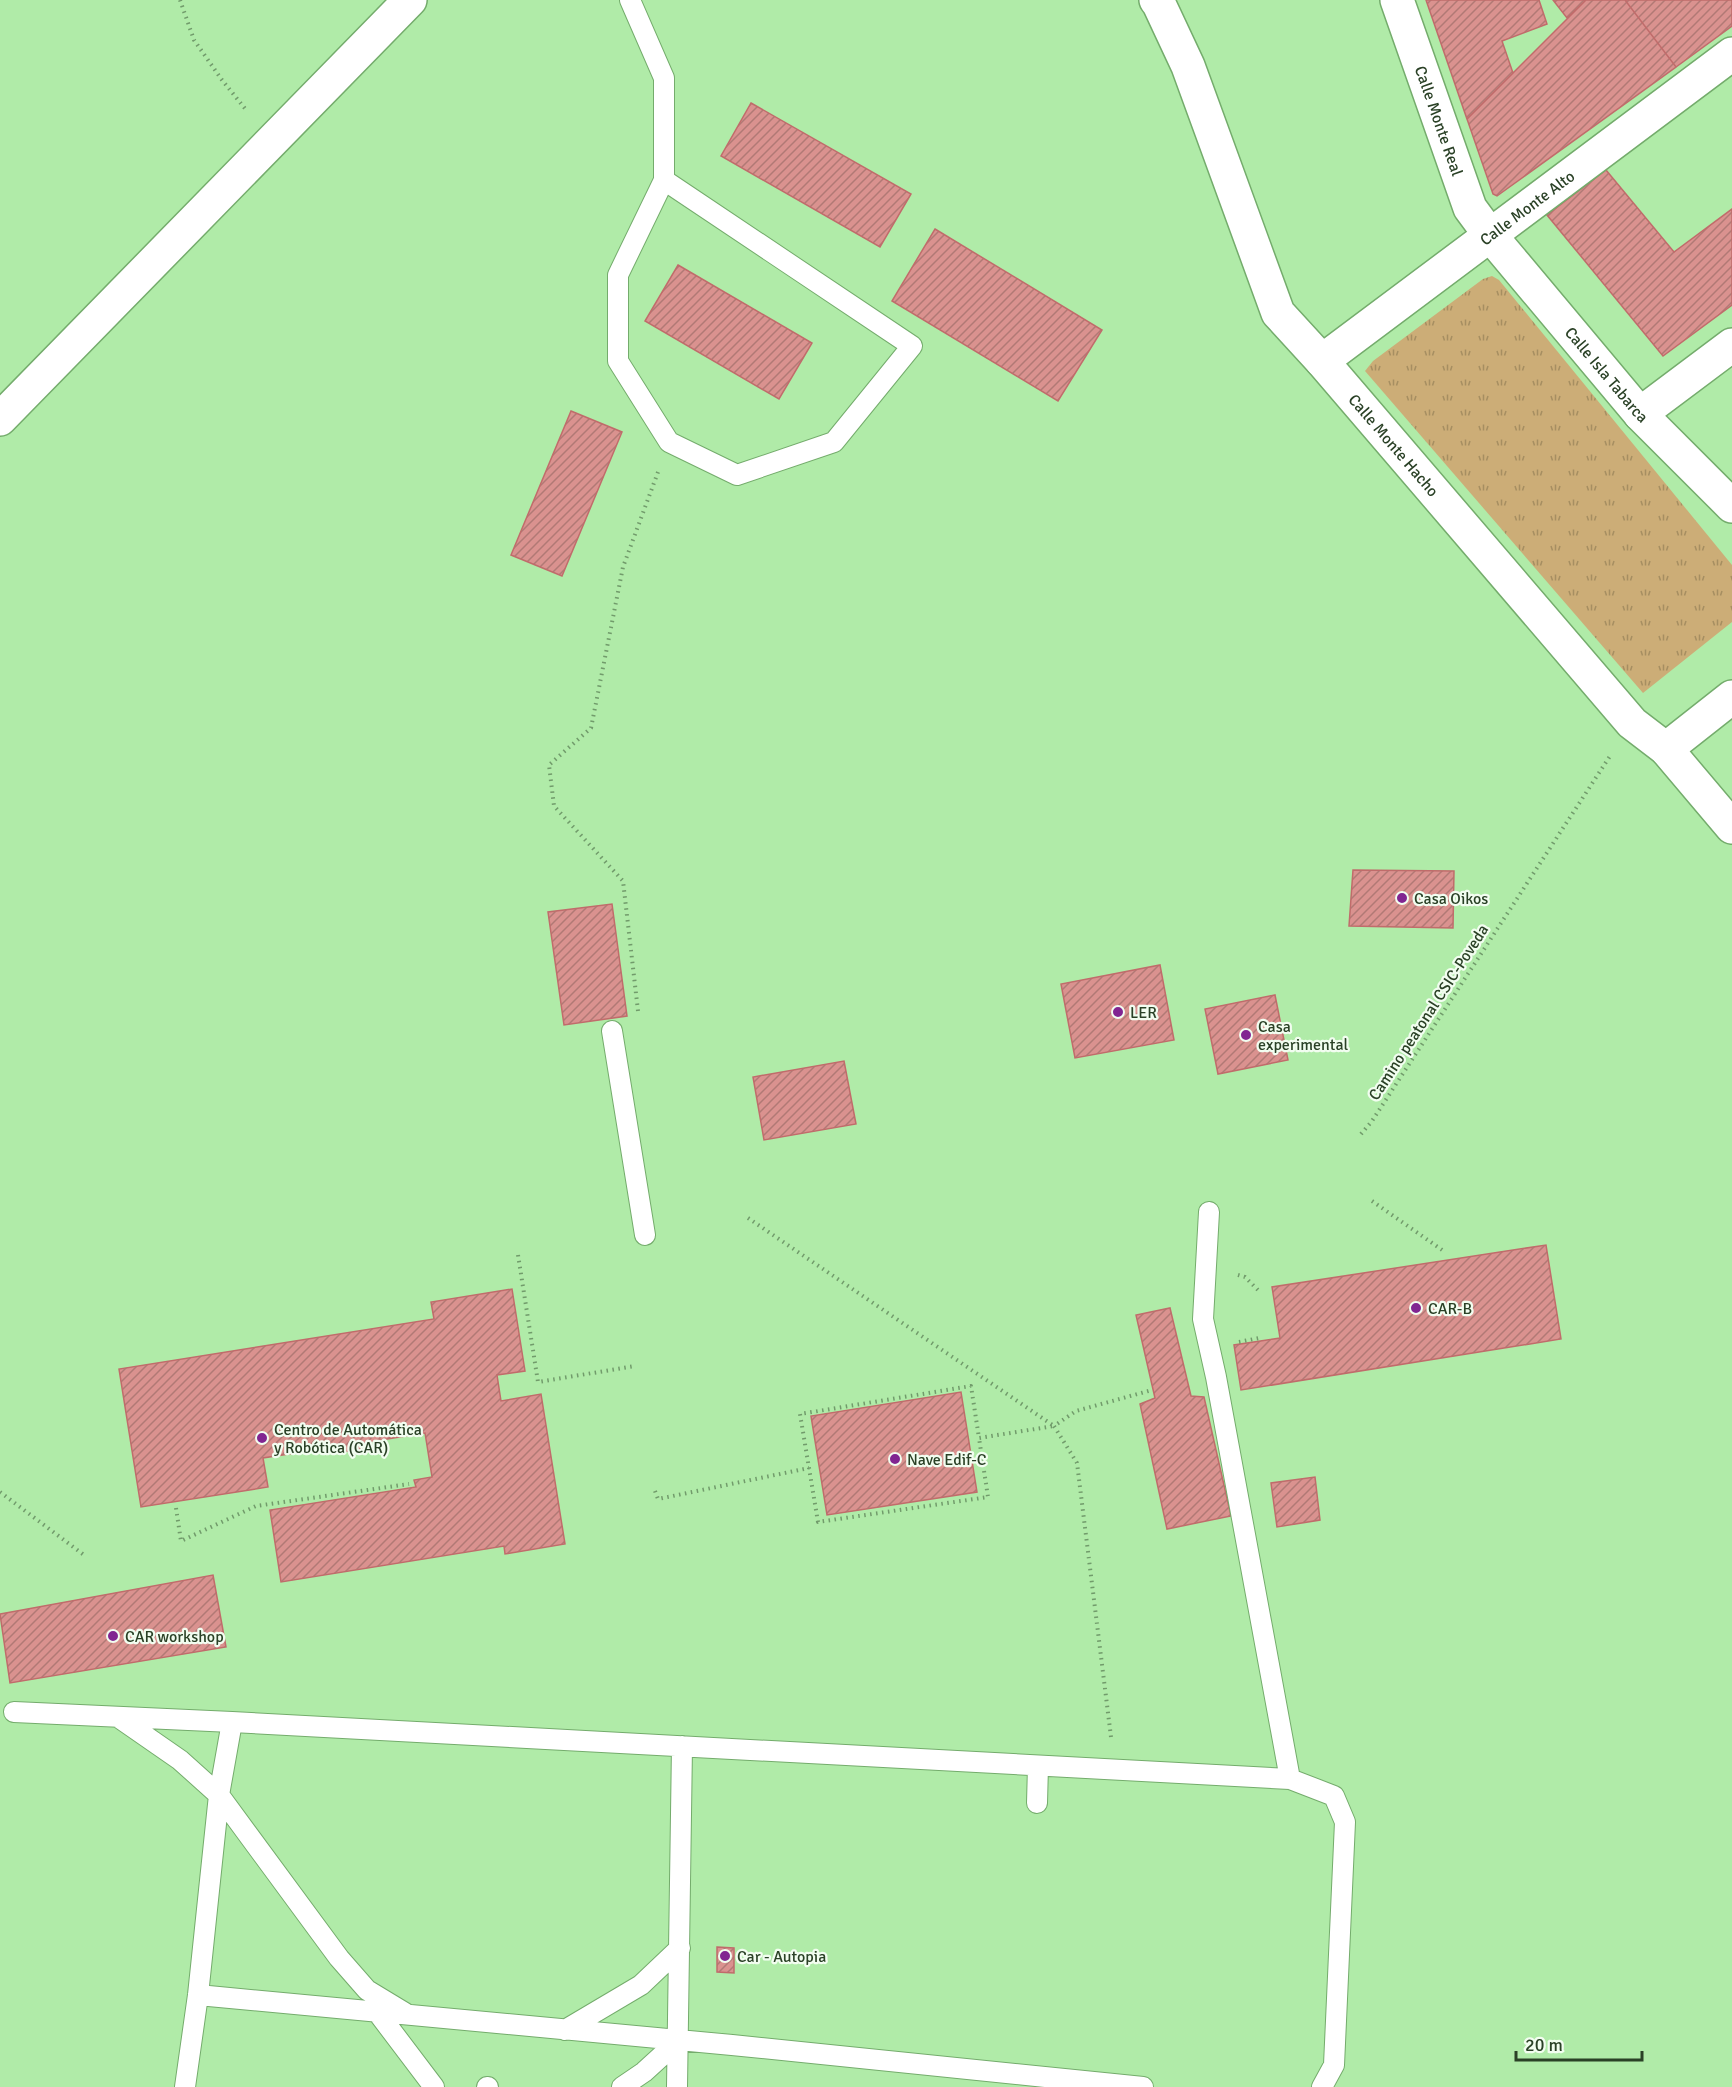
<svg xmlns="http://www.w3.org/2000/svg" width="1732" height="2087" font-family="Signika,sans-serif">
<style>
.grass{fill:url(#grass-tufts)}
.building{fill:url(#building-hatch);stroke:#c06c6b;stroke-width:1.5}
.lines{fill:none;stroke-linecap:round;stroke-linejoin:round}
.lane-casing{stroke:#74ac6c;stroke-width:22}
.street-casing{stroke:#74ac6c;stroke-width:36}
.primary-casing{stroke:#74ac6c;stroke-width:36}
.path{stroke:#719b6b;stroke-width:4;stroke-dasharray:1.5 4.5;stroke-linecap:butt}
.lane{stroke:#fff;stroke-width:20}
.street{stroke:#fff;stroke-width:33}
.primary{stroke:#fff;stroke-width:33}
.poi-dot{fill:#812591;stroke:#f2fdf0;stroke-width:2}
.labels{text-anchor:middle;stroke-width:4.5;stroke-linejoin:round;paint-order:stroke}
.street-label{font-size:16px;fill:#2a4126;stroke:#f2fdf0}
.poi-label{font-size:16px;fill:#2a4126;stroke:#f2fdf0;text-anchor:start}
</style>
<defs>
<pattern id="grass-tufts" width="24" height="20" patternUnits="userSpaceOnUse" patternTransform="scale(1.5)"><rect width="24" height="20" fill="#ccad77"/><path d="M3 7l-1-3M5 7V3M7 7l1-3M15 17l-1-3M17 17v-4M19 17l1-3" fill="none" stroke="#a68e61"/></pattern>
<pattern id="building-hatch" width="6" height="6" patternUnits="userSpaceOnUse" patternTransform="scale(1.5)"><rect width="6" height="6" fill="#da928f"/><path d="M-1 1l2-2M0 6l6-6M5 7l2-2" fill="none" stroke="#b17975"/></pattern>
</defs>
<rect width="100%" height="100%" fill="#b0eba8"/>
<path class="grass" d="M 1492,276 L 1499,280 L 1732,565 L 1732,622 L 1643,693 L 1365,371 L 1373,361 L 1483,279 Z"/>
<path class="building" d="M 1426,0 L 1539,0 L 1547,24 L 1502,41 L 1513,73 L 1467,119 Z
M 1553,0 L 1586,0 L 1567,18 Z
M 1586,0 L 1625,0 L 1676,67 L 1497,196 L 1493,194 L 1467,119 Z
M 1625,0 L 1732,0 L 1732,26 L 1676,67 Z
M 751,103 L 911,194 L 880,247 L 721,156 Z
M 1606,170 L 1674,252 L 1732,209 L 1732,305 L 1663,356 L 1547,215 Z
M 935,229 L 1102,330 L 1058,401 L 892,301 Z
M 678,265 L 812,343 L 779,399 L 645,321 Z
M 571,411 L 622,432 L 562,576 L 511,555 Z
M 1353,870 L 1454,871 L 1453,928 L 1349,926 Z
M 612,904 L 627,1016 L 564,1025 L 548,912 Z
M 1160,965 L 1174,1040 L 1075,1058 L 1061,984 Z
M 1275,995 L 1288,1060 L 1218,1074 L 1205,1009 Z
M 844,1061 L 856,1124 L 764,1140 L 753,1077 Z
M 1546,1245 L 1561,1339 L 1241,1390 L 1234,1345 L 1280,1338 L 1272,1287 Z
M 512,1289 L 525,1371 L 497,1375 L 501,1401 L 541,1394 L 565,1544 L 505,1554 L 504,1546 L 281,1582 L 270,1510 L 416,1487 L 414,1480 L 432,1477 L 425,1433 L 362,1443 L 364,1449 L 336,1453 L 335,1447 L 263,1458 L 268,1487 L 141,1507 L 119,1369 L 434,1319 L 431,1302 Z
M 1170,1308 L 1191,1396 L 1204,1397 L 1231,1516 L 1167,1529 L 1140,1404 L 1155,1398 L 1136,1315 Z
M 961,1392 L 977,1492 L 827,1515 L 811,1416 Z
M 1315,1477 L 1320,1520 L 1277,1527 L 1271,1483 Z
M 213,1575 L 226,1647 L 10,1683 L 0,1614 Z
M 717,1947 L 734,1948 L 734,1973 L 717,1972 Z"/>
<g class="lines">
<defs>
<path id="lane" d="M 630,0 L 664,78 L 664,180 L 618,275 L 618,361 L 669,442 L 737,475 L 834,442 L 912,346 L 664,180
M 612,1031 L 645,1235
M 1209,1212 L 1203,1319 L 1216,1377 L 1290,1779
M 14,1712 L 232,1722 L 1290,1779 L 1334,1796 L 1345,1822 L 1334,2065 L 1322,2087
M 118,1717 L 180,1760 L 219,1795 L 339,1958 L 367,1990 L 405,2013
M 1037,1803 L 1038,1766
M 198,1995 L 732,2045 L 1143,2087
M 378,2013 L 434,2087
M 565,2030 L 641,1985 L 680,1948
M 185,2087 L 198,1995 L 219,1795 L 232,1722
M 487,2087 L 488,2087
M 622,2087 L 644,2072 L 678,2041
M 677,2087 L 682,1746"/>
<g id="street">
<path id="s1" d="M 1397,0 L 1470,208 L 1490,235 L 1640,414 L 1732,506"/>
<path id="s2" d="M 1322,361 L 1732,54"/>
<path d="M 1640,414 L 1732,345"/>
<path d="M 1666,749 L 1732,697"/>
</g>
<g id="primary">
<path id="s3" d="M 1156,0 L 1159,4 L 1188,66 L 1278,313 L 1322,361 L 1632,723 L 1666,749 L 1732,827"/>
<path d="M 0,419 L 410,0"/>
</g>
</defs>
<use href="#lane" class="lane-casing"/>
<use href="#street" class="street-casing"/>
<use href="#primary" class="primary-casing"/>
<path class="path" d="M 180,0 L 194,40 L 222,80 L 247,111
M 638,1011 L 623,881 L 554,806 L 549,765 L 591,728 L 623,567 L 658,472
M 1361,1134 L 1372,1121 L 1610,756
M 1372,1201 L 1445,1252
M 748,1218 L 1054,1426 L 979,1438 L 971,1386 L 800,1414 L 818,1522 L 988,1497 L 979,1438
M 518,1255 L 538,1382 L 635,1366
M 1238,1275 L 1245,1277 L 1259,1291
M 1239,1342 L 1259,1338
M 655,1491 L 658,1499 L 809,1468
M 0,1492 L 84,1555
M 176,1508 L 181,1541 L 256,1506 L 409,1484
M 1111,1737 L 1077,1463 L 1054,1426 L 1076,1411 L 1152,1390"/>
<use href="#lane" class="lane"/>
<use href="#street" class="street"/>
<use href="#primary" class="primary"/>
</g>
<g class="poi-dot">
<circle cx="1402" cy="898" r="6"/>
<circle cx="1118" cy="1012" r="6"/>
<circle cx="1246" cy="1035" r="6"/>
<circle cx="1416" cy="1308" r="6"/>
<circle cx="262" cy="1438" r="6"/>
<circle cx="895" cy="1459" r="6"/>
<circle cx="113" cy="1636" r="6"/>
<circle cx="725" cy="1956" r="6"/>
</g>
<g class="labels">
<g class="street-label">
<text dy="6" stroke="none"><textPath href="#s1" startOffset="128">Calle Monte Real</textPath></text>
<text dy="6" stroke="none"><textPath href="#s2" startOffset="256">Calle Monte Alto</textPath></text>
<text dy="6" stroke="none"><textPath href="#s1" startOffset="436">Calle Isla Tabarca</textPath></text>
<text dy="6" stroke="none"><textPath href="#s3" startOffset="512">Calle Monte Hacho</textPath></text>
<text transform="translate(1428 1012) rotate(-57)" y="6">Camino peatonal CSIC-Poveda</text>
</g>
<g class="poi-label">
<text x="1414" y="904">Casa Oikos</text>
<text x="1130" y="1018">LER</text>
<text x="1258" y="1032">Casa<tspan x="1258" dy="18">experimental</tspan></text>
<text x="1428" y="1314">CAR-B</text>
<text x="274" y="1435">Centro de Automática<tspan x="274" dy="18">y Robótica (CAR)</tspan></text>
<text x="907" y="1465">Nave Edif-C</text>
<text x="125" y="1642">CAR workshop</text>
<text x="737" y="1962">Car - Autopia</text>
</g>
</g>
<path d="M1516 2051v9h126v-9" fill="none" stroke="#2a4126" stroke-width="3"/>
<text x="1525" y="2051" font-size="18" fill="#2a4126" stroke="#f2fdf0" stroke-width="4.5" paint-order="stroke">20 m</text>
</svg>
